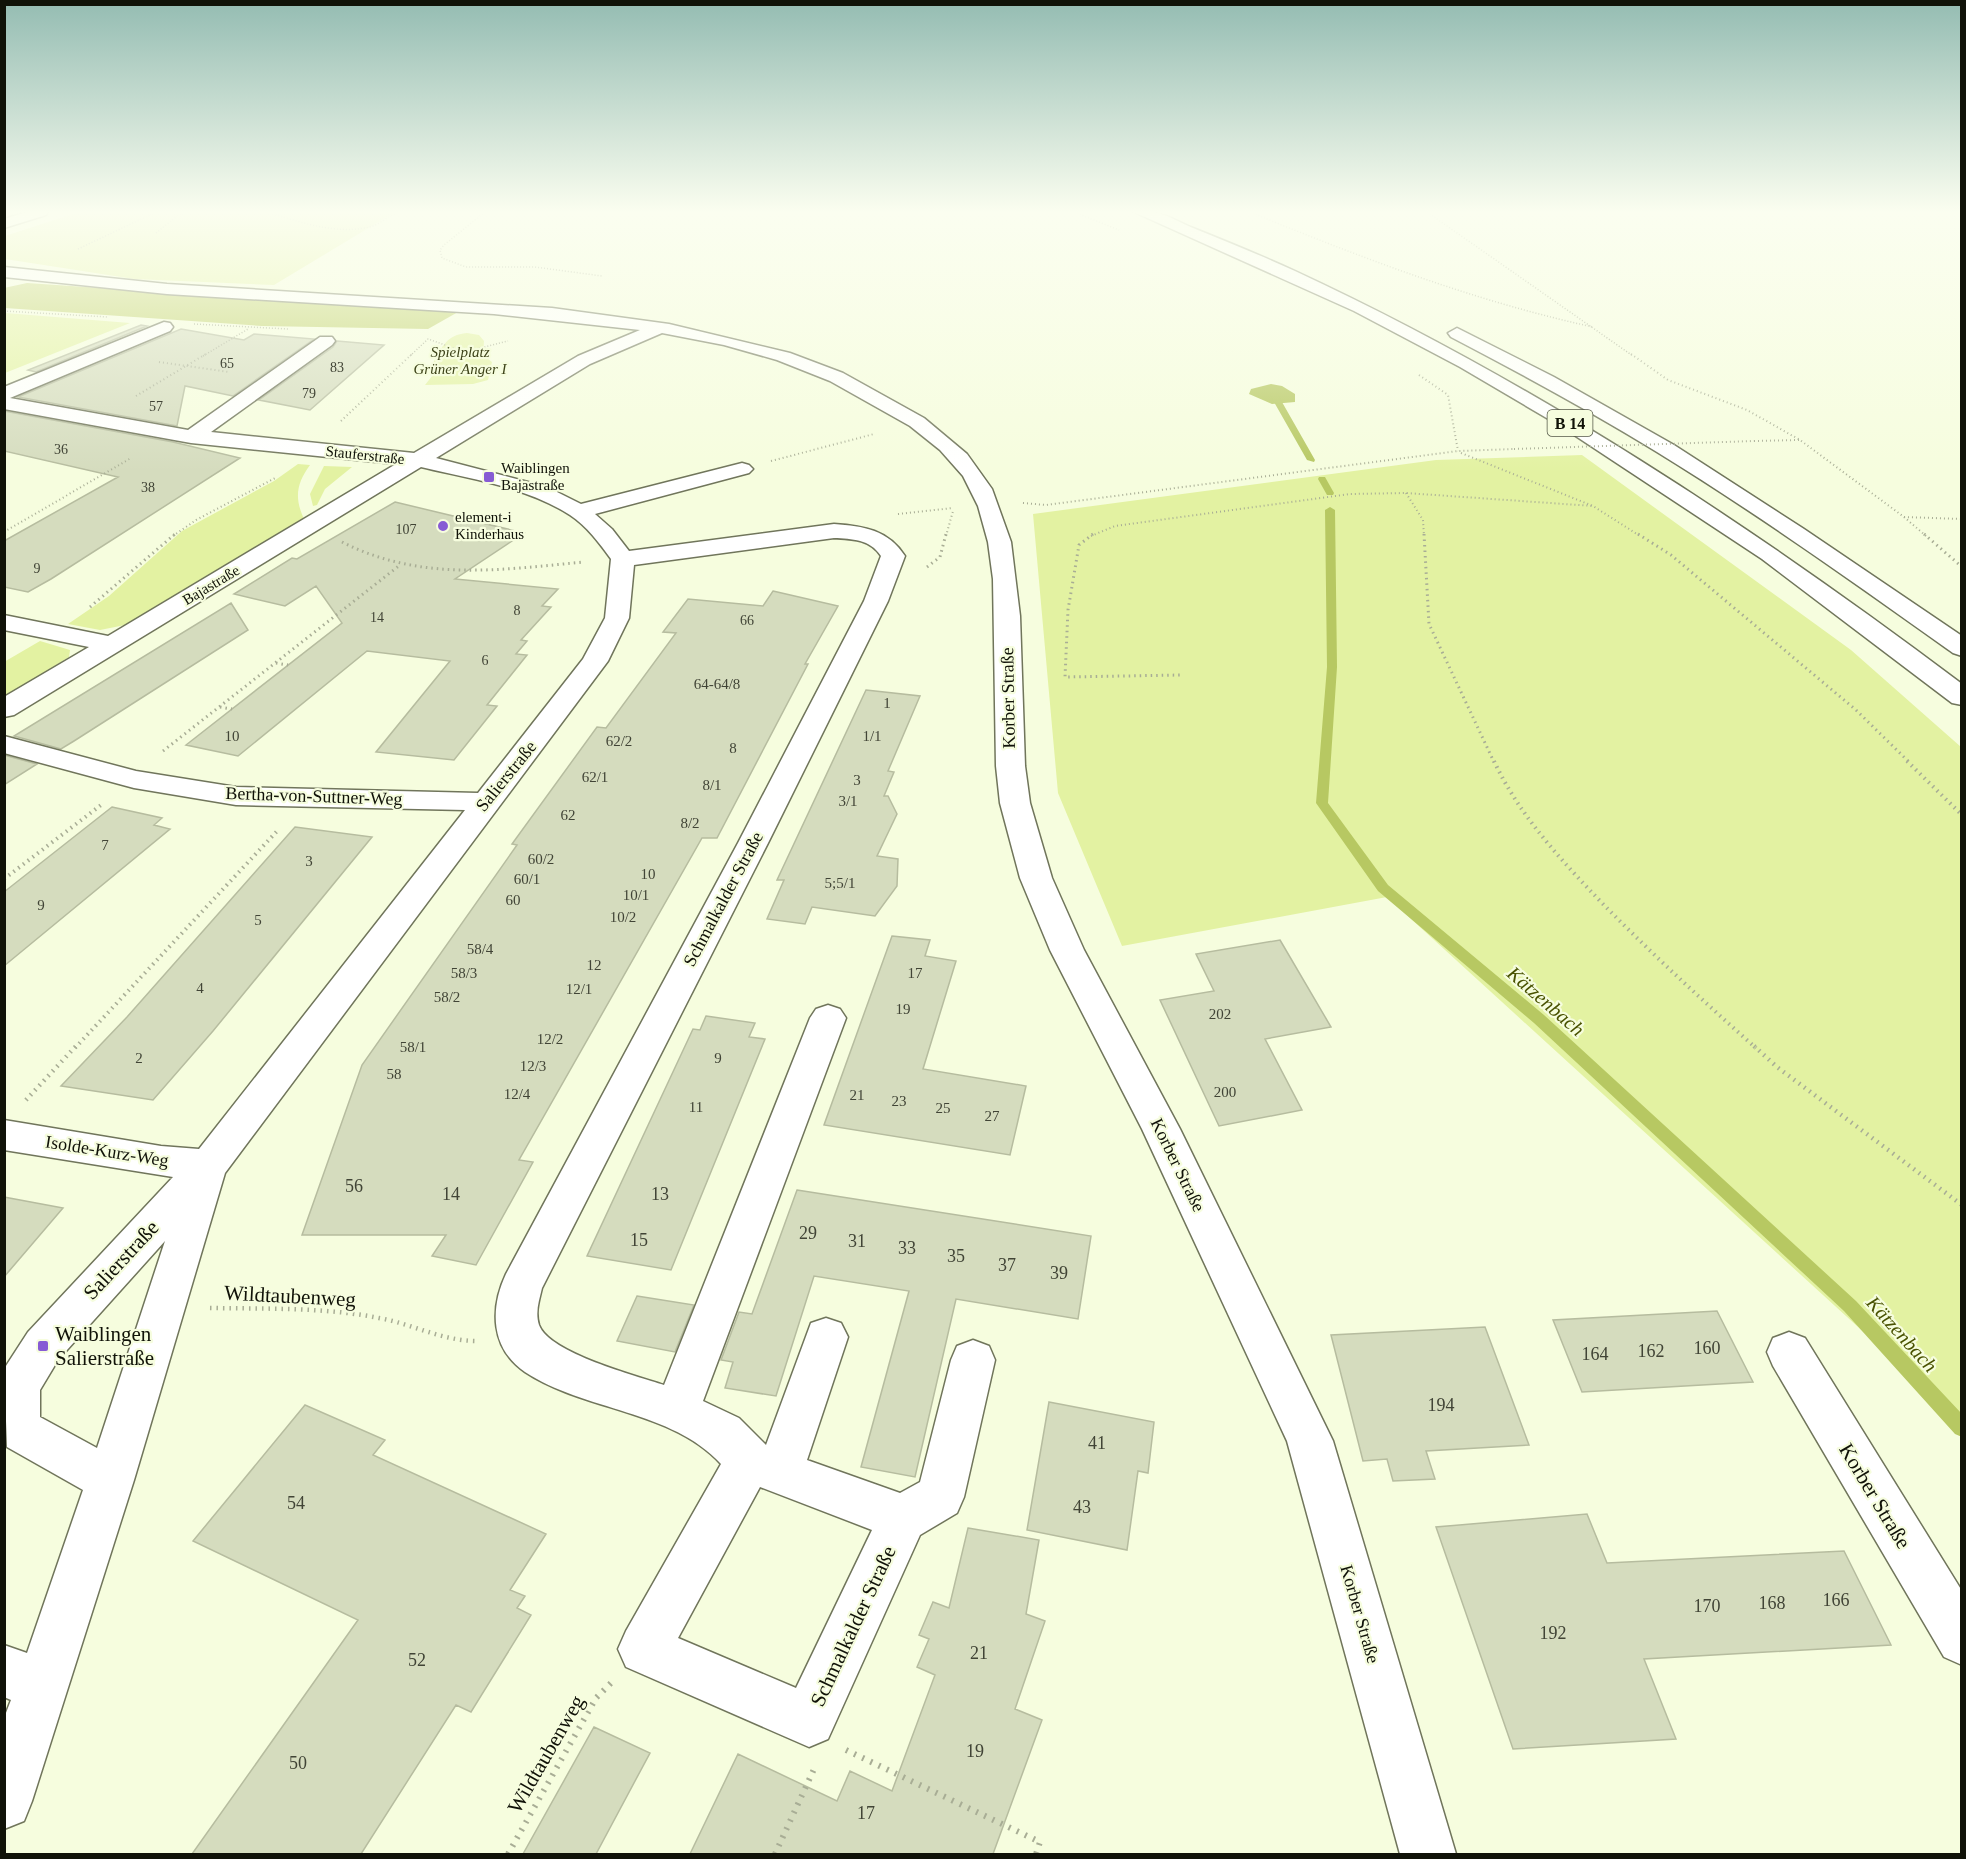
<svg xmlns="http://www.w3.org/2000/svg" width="1966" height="1859" font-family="'Times New Roman',serif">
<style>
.green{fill:#e3f2a2}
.forest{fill:#c0d16b}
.water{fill:#b7c862}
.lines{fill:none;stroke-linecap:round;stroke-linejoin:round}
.stream{fill:#b7c862;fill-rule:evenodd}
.building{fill:#d5dcbe;stroke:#b6bc9f;stroke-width:1.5}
.minor-casing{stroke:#70755b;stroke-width:3}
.highway-casing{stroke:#70755b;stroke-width:3}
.path-far5{stroke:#a8ad95;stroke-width:1.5;stroke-dasharray:1 2;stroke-linecap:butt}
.path-far4{stroke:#a8ad95;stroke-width:2;stroke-dasharray:1 3;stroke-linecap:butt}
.path-far3{stroke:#a8ad95;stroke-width:3;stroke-dasharray:1.5 4;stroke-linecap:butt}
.path-far2{stroke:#a8ad95;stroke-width:4;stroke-dasharray:1.5 4.5;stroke-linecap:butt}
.path-far1{stroke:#a8ad95;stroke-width:4.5;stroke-dasharray:1.5 5;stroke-linecap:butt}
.path{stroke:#a8ad95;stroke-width:6;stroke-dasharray:2 7;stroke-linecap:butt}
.minor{fill:#fff;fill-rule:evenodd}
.highway{fill:#fff;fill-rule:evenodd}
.path-bridge{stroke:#a8ad95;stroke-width:2;stroke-dasharray:1 3;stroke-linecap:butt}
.poi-dot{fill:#875bd4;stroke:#f6fdde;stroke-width:2}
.labels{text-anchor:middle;stroke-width:4.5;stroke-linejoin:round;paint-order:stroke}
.far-number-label{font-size:14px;fill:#414436}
.far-park-label{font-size:15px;font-style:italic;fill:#3d4319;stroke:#f6fdde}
.far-street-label{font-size:15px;fill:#101208;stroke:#f6fdde}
.far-poi-label{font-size:15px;fill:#101208;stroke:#f6fdde;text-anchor:start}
.number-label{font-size:15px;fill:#414436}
.shield{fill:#f6fdde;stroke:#555848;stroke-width:1.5}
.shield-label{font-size:16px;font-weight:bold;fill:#101208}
.street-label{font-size:18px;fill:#101208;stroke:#f6fdde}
.near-number-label{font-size:18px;fill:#414436}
.water-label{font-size:20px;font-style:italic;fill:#495201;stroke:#f6fdde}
.near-street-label{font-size:21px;fill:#101208;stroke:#f6fdde}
.near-poi-label{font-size:21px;fill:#101208;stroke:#f6fdde;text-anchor:start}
</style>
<rect width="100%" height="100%" fill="#f6fdde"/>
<path class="green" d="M 79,212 L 395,212 L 274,285 L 134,279 L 5,259 L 5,236 Z
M 5,313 L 130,323 L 5,373 Z
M 467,333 L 479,335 L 484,341 L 483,355 L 492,362 L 488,380 L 473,384 L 425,385 L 436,371 L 433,363 C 443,346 446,335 467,333 Z
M 1582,455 L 1851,650 L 1961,747 L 1961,1421 L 1387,897 L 1122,946 L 1058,793 L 1033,514 L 1436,460 Z
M 298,464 L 310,465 C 296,484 294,499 305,521 L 125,625 L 100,630 L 68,624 L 109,596 L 182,531 L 274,481 Z
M 324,466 L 352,467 L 325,489 L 317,505 L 313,506 L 310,494 Z
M 40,641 L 70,650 L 69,657 L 5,697 L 4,662 Z"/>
<path class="forest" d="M 27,283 L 458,312 L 428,329 L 262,326 L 5,308 L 4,288 Z"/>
<path class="water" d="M 1271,384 L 1282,386 L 1295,394 L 1295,402 L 1272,404 L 1249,394 L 1251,389 Z"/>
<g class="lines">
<path class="stream" d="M 1274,393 L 1278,395 L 1315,460 L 1314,462 L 1307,460 L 1270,395 Z
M 1319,477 L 1325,477 L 1334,493 L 1333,495 L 1327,495 L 1318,479 Z
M 1330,507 L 1335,510 L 1337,667 L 1328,803 L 1388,885 L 1544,1015 L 1856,1301 L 1962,1414 L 1962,1437 L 1955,1434 L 1844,1311 L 1534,1023 L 1378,891 L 1316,803 L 1327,667 L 1325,510 Z"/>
</g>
<path class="building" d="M 141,325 L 147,326 L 36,372 L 28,370 Z
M 181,329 L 244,340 L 254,334 L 314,339 L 233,396 L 185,386 L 177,426 L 18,397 Z
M 337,341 L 384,345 L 310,410 L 259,400 L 333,347 Z
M 4,411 L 173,442 L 240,458 L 51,579 L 28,592 L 4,587 L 4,541 L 118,477 L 4,451 Z
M 395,502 L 524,533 L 455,579 L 558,589 L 542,606 L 551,607 L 521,640 L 527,641 L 516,654 L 527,655 L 487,705 L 497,706 L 454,760 L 376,752 L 450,661 L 367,651 L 238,756 L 186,745 L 342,623 L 316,586 L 285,606 L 234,594 L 292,558 L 297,559 Z
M 773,591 L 838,606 L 805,664 L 808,664 L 717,838 L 702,838 L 519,1160 L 533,1162 L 476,1265 L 432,1256 L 446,1235 L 302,1235 L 362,1065 L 517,845 L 512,844 L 597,727 L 606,728 L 676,633 L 663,632 L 688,599 L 763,606 Z
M 231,603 L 248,630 L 74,741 L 61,749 L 14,736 Z
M 866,690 L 920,696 L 888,771 L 894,772 L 884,796 L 888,796 L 897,814 L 877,856 L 898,859 L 897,886 L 875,916 L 812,907 L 805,924 L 767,919 L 784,880 L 777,880 Z
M 4,755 L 37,764 L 4,785 Z
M 112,807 L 162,818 L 154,825 L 170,829 L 4,966 L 4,892 Z
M 295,827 L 372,837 L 213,1031 L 153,1100 L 61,1086 L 127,1017 Z
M 892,936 L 930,940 L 925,956 L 956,961 L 923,1069 L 1026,1086 L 1010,1155 L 824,1125 Z
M 1280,940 L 1331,1027 L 1265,1039 L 1302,1110 L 1219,1126 L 1160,1000 L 1214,991 L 1196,954 Z
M 706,1016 L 755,1023 L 749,1037 L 765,1039 L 671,1270 L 587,1256 L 693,1029 L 700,1030 Z
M 797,1190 L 1091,1236 L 1078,1319 L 956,1299 L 915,1477 L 861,1467 L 909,1291 L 814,1276 L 776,1396 L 725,1388 L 733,1362 L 721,1360 L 739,1312 L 752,1314 Z
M 4,1197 L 63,1208 L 4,1277 Z
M 637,1296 L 694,1305 L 675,1352 L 617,1341 Z
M 1717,1311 L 1753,1382 L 1582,1392 L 1553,1320 Z
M 1485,1327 L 1529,1445 L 1426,1451 L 1435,1479 L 1393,1481 L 1387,1459 L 1363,1461 L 1331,1335 Z
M 1049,1402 L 1154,1422 L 1148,1473 L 1138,1471 L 1127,1550 L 1027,1530 Z
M 305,1405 L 385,1440 L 373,1455 L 546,1534 L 510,1590 L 525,1596 L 517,1608 L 531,1615 L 471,1712 L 456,1705 L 361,1854 L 192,1854 L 358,1620 L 193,1541 Z
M 1587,1514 L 1607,1563 L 1844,1551 L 1891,1645 L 1644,1659 L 1676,1739 L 1513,1749 L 1436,1527 Z
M 968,1528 L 1039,1540 L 1026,1614 L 1045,1621 L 1015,1709 L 1042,1720 L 993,1854 L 690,1854 L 738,1754 L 837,1801 L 850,1771 L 892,1791 L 935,1675 L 917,1667 L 929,1639 L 919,1635 L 933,1602 L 949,1608 Z
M 594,1727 L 650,1753 L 596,1854 L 523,1854 Z"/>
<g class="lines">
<defs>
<path id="minor" d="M 27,212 L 48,212 L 46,215 L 4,228 L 4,219 Z
M 4,267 L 167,284 L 552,308 L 669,324 L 790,353 L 843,373 L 924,418 L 967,454 L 992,489 L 1011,542 L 1020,616 L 1025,766 L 1030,803 L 1052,878 L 1084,950 L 1180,1129 L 1333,1441 L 1456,1854 L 1400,1854 L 1287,1441 L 1142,1129 L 1050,950 L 1020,878 L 1000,803 L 996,766 L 993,579 L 988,542 L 978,506 L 963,476 L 940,450 L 910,426 L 830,381 L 777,360 L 724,345 L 662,333 L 590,364 L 436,458 L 547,487 L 581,504 L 742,463 L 749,465 L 753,469 L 749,473 L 595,514 L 612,529 L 629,551 L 834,524 C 864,526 888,530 905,556 L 888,601 L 768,843 L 542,1288 C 539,1301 535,1312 539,1325 C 549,1353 637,1376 664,1385 L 810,1018 L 816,1009 L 828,1005 L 840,1009 L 846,1018 L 703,1401 L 739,1418 L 766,1445 L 811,1323 L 826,1318 L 841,1323 L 848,1337 L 807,1460 L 900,1493 L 920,1482 L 951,1360 L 957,1346 L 973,1340 L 989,1346 L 995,1360 L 964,1497 L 957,1513 L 920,1535 L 828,1739 L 809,1747 L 626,1667 L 618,1649 L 626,1631 L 721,1464 C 672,1410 584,1411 525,1372 C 490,1348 490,1308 506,1274 L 738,843 L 864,601 L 881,556 C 870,539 852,539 834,538 L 634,565 L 629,618 L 608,661 L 225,1173 L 134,1480 L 32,1801 L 24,1821 L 4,1829 L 4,1718 L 11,1700 L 4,1697 L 4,1645 L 27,1653 L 83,1490 L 7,1447 L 4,1369 L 28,1332 L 173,1177 L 4,1150 L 4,1120 L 161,1146 L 199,1149 L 465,810 L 236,805 L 134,788 L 4,753 L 4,736 L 136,771 L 236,787 L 478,793 L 583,659 L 605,618 L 611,559 C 600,544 587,526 570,515 C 527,487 470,479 421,467 L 14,715 L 4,717 L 4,697 L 89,647 L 4,630 L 4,615 L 108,636 L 396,464 L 191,443 L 4,409 L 4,387 L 164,322 L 170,323 L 173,327 L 170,331 L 10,398 L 188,430 L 320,337 L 332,337 L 335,341 L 332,345 L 211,432 L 414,453 L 578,356 L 640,330 L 494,314 L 167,294 L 4,277 ZM 165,1241 L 97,1448 L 40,1417 L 40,1390 L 58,1360 ZM 760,1487 L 872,1530 L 796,1688 L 678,1638 Z
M 1789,1332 L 1805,1338 L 1962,1591 L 1962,1665 L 1944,1657 L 1773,1366 L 1767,1352 L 1773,1338 Z"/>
<path id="highway" d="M 1134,212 C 1140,212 1147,211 1153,212 C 1166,214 1181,223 1193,228 C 1228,242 1262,256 1295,271 C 1534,382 1752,526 1962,684 L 1962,705 L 1952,703 L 1762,559 L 1562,427 L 1460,367 L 1354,311 Z
M 1457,328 L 1554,377 L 1674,445 L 1804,529 L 1962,636 L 1962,656 L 1953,653 C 1856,584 1758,514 1657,452 C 1590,411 1520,373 1451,337 L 1448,333 Z"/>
</defs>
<use href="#minor" class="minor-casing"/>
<use href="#highway" class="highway-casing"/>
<path class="path-far5" d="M 267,212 C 299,222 339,236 373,226 C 381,223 389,216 397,212
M 485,212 L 444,245 L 440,250 L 442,258 L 466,267 L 535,267 L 602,276
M 1074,212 L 1119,230
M 1250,212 C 1362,258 1474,301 1593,327
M 1427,212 L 1633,356
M 156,233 L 182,212
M 78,249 L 156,212
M 4,311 L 108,317
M 194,324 L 288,329
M 203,356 L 248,329
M 410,356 L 428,339 L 465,352 L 508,341"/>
<path class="path-far4" d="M 1631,354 L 1668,380 L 1747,410 L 1800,440 L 1904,517 L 1962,519
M 159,362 L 229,372
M 1419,375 L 1448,395 L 1458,451
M 136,396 L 206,354
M 341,421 L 412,354
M 1754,441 L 1799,440
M 1461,453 L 1593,506 L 1640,536
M 771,461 L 874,434
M 1406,493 L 1423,520 L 1424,536
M 1023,503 L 1046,505 L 1458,451 L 1514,449
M 898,514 L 953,508
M 1904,517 L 1926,536
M 4,532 L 131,458
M 173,536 L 196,520 L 277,477
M 946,536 L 953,511
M 1091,536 L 1115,526 L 1350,494 L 1406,493 L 1593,506"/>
<path class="path-far3" d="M 1093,534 L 1079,545 L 1068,610 L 1065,677 L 1181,675
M 1424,534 L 1429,624 L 1494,762
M 1638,534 L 1671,555 L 1856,710 L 1909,762
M 1924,534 L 1962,567
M 342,542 C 421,582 499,570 584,562
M 927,567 L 940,557 L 946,534
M 90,607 L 175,534
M 276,663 L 288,665
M 220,707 L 232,709
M 163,751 L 400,565"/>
<path class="path-far2" d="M 1494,761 C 1519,815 1561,860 1602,903 C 1651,953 1703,1001 1756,1048
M 1907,761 L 1962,815
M 4,879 L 101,805
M 75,1048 L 279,829"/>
<path class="path-far1" d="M 1754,1046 L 1777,1067 L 1962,1205
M 26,1100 L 76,1046
M 210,1308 C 266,1309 324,1307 379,1318 C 413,1324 442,1341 477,1341"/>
<path class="path" d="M 846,1750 L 1040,1842 L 1036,1854
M 508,1854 L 596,1698 L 612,1682
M 775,1854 L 814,1769"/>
<use href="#minor" class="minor"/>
<use href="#highway" class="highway"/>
<path class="path-bridge" d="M 1514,449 L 1754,441"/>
</g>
<linearGradient id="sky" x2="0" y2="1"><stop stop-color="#94bcb2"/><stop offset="0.45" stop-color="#fbfef0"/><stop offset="1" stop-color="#fbfef0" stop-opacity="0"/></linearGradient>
<rect width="1966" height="472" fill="url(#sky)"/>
<g class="poi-dot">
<rect x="483" y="471" width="12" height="12" rx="3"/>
<circle cx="443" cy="526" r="6"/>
<rect x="37" y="1340" width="12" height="12" rx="3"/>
</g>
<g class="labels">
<g class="far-number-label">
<text x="227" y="368">65</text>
<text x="337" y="372">83</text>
<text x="309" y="398">79</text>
<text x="156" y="411">57</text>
<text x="61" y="454">36</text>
<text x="148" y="492">38</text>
<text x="406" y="534">107</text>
<text x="37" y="573">9</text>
<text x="517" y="615">8</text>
<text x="377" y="622">14</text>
<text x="747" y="625">66</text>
<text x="485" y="665">6</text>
</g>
<g class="far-park-label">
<text x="460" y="357">Spielplatz<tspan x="460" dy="17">Grüner Anger I</tspan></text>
</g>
<g class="far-street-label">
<text transform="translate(365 455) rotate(6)" y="5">Stauferstraße</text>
<text transform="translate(211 585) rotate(-31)" y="5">Bajastraße</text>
</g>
<g class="far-poi-label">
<text x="501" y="473">Waiblingen<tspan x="501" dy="17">Bajastraße</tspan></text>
<text x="455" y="522">element-i<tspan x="455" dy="17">Kinderhaus</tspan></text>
</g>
<g class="number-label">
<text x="717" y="689">64-64/8</text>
<text x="887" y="708">1</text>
<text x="232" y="741">10</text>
<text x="872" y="741">1/1</text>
<text x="619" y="746">62/2</text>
<text x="733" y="753">8</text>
<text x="595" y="782">62/1</text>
<text x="857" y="785">3</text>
<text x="712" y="790">8/1</text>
<text x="848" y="806">3/1</text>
<text x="568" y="820">62</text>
<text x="690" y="828">8/2</text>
<text x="105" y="850">7</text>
<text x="541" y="864">60/2</text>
<text x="309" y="866">3</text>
<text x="648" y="879">10</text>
<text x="527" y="884">60/1</text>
<text x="840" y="888">5;5/1</text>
<text x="636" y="900">10/1</text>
<text x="513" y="905">60</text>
<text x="41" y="910">9</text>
<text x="623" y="922">10/2</text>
<text x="258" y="925">5</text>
<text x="480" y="954">58/4</text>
<text x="594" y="970">12</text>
<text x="464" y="978">58/3</text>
<text x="915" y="978">17</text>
<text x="200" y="993">4</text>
<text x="579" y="994">12/1</text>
<text x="447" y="1002">58/2</text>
<text x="903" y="1014">19</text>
<text x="1220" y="1019">202</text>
<text x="550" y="1044">12/2</text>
<text x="413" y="1052">58/1</text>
<text x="139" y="1063">2</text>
<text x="718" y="1063">9</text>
<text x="533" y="1071">12/3</text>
<text x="394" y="1079">58</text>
<text x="1225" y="1097">200</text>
<text x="517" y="1099">12/4</text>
<text x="857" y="1100">21</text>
<text x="899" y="1106">23</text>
<text x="696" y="1112">11</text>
<text x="943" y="1113">25</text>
<text x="992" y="1121">27</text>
</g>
<rect class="shield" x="1547.5" y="410" width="45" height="26" rx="4.5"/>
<g class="shield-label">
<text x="1570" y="429">B 14</text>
</g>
<g class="street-label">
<text transform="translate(1008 698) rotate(-91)" y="6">Korber Straße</text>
<text transform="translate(506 776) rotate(-51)" y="6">Salierstraße</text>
<text transform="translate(314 796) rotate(2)" y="6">Bertha-von-Suttner-Weg</text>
<text transform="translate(723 899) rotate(-62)" y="6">Schmalkalder Straße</text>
<text transform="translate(107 1151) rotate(9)" y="6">Isolde-Kurz-Weg</text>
<text transform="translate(1178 1165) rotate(64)" y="6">Korber Straße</text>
<text transform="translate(1360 1614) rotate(74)" y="6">Korber Straße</text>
</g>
<g class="near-number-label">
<text x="354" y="1192">56</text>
<text x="451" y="1200">14</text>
<text x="660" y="1200">13</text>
<text x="808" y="1239">29</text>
<text x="639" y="1246">15</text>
<text x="857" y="1247">31</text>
<text x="907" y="1254">33</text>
<text x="956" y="1262">35</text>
<text x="1007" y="1271">37</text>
<text x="1059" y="1279">39</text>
<text x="1707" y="1354">160</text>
<text x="1651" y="1357">162</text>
<text x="1595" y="1360">164</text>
<text x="1441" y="1411">194</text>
<text x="1097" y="1449">41</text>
<text x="296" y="1509">54</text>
<text x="1082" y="1513">43</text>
<text x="1836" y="1606">166</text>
<text x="1772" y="1609">168</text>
<text x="1707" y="1612">170</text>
<text x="1553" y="1639">192</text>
<text x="979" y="1659">21</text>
<text x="417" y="1666">52</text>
<text x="975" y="1757">19</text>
<text x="298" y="1769">50</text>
<text x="866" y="1819">17</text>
</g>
<g class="water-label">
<text transform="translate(1546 1001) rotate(41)" y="7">Kätzenbach</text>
<text transform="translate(1902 1334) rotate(48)" y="7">Kätzenbach</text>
</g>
<g class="near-street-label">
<text transform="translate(121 1260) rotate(-47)" y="7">Salierstraße</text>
<text transform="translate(290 1296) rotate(3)" y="7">Wildtaubenweg</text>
<text transform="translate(1875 1496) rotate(59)" y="7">Korber Straße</text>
<text transform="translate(853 1626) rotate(-65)" y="7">Schmalkalder Straße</text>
<text transform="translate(546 1754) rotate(-60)" y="7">Wildtaubenweg</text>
</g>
<g class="near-poi-label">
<text x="55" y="1341">Waiblingen<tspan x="55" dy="24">Salierstraße</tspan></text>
</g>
</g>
<rect width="1966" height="1859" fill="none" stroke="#101208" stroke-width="12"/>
</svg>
